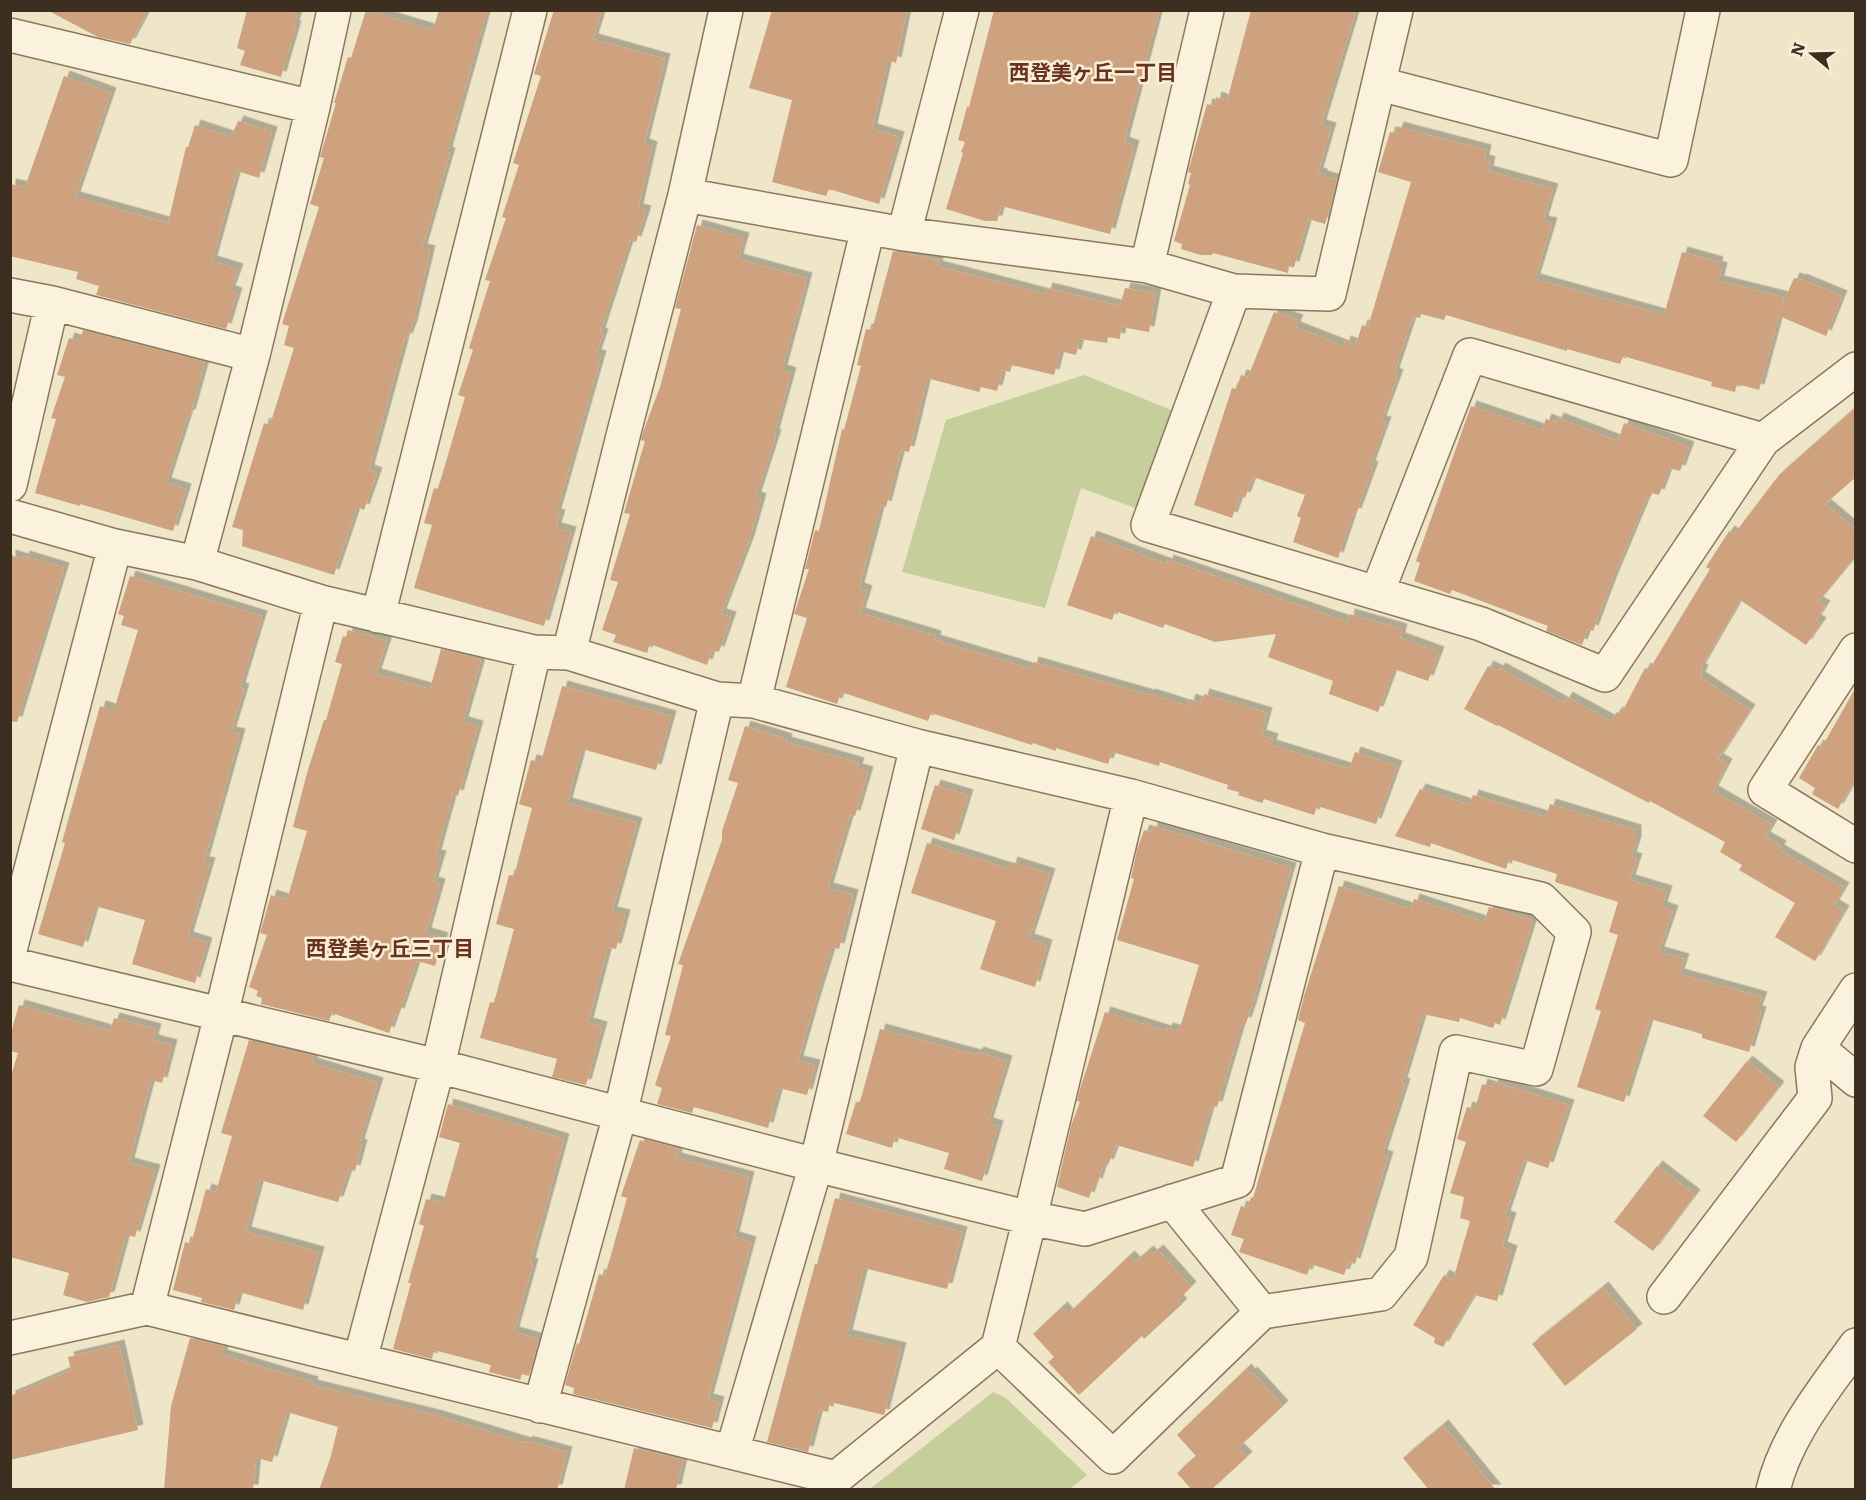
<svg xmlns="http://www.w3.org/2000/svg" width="1866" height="1500" font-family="Literata,'Noto Sans JP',serif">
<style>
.green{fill:#c6ce9b}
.building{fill:#cea27e;filter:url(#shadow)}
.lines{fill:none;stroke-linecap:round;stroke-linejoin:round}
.minor-casing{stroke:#8c785c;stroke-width:36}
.minor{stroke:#faf2dc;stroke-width:33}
.labels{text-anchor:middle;stroke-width:5;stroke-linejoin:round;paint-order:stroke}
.neighbourhood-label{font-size:21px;font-weight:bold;fill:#6a311f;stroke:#f7efd8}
</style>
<defs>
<filter id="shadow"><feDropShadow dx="5.5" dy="-5.5" stdDeviation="0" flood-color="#0004"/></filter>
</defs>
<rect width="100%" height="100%" fill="#efe5c8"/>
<path class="green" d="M 1084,375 L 1174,411 L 1138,509 L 1081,488 L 1045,608 L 902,572 L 946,420 Z
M 993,1392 L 1006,1398 L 1087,1475 L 1070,1489 L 870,1489 Z"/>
<path class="building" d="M 47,10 L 148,10 L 130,44 L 98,37 Z
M 247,10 L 283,10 L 297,15 L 294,26 L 296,26 L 281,77 L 240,65 L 245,51 L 237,48 Z
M 366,10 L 433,30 L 439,10 L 487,10 L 447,152 L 450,153 L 422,249 L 430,251 L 412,326 L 407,339 L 405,338 L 369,470 L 377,473 L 364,510 L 357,507 L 334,575 L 242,546 L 243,530 L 232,527 L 264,423 L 270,425 L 294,348 L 284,345 L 289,326 L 282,324 L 319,207 L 310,204 L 324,158 L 320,157 L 336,103 L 334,103 L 348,57 L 351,58 Z
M 554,10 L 602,10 L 593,39 L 665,59 L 644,144 L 652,147 L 638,209 L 646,211 L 636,242 L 630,240 L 600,333 L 603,334 L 596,355 L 601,356 L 556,514 L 560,515 L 556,528 L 571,532 L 544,626 L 414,588 L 432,525 L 424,523 L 434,488 L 438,489 L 465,397 L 458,395 L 473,350 L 469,348 L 490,281 L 485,280 L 506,218 L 502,217 L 519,165 L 513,163 L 541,76 L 534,74 Z
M 772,10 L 907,10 L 896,63 L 888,60 L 872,129 L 899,137 L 879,204 L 829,189 L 826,196 L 772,182 L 792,100 L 749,88 Z
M 994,10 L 1159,10 L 1124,142 L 1134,146 L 1110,234 L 1001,206 L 997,221 L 985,221 L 946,209 L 963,153 L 961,152 L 965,142 L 958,140 L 967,107 L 969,107 Z
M 1251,10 L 1356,10 L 1321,125 L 1331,128 L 1318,173 L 1322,174 L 1322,176 L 1337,180 L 1330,208 L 1325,224 L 1308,219 L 1294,267 L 1289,266 L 1288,273 L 1213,253 L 1212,255 L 1201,255 L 1181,249 L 1182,244 L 1174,241 L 1190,185 L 1188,184 L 1191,173 L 1188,172 L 1207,104 L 1214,106 L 1216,97 L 1227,101 Z
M 64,76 L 111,93 L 75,197 L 168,223 L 186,147 L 188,147 L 195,125 L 231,137 L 238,121 L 272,132 L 259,178 L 237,171 L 212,261 L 238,269 L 230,291 L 237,293 L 226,329 L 96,295 L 99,286 L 76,279 L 78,272 L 10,256 L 10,184 L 25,187 Z
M 1398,127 L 1486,150 L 1484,160 L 1490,162 L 1488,171 L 1553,189 L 1543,221 L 1552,223 L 1535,279 L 1664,315 L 1682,252 L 1718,262 L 1717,266 L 1722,268 L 1719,281 L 1784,297 L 1780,311 L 1794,278 L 1801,280 L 1801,279 L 1842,296 L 1826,336 L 1779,316 L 1759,390 L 1737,384 L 1735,392 L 1711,386 L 1712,382 L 1623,356 L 1620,364 L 1567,349 L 1567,351 L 1446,315 L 1444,320 L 1421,314 L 1420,318 L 1413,316 L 1394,373 L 1398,375 L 1381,421 L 1386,422 L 1370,466 L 1373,467 L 1356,514 L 1353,513 L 1338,558 L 1293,542 L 1301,518 L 1297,516 L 1305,495 L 1253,477 L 1245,498 L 1240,496 L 1232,518 L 1194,505 L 1232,388 L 1236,389 L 1241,375 L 1248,377 L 1274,312 L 1298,320 L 1295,327 L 1344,346 L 1345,341 L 1356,345 L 1362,325 L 1368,327 L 1411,182 L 1378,172 L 1390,132 L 1396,133 Z
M 697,225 L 744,238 L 738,259 L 807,278 L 782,370 L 791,373 L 774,434 L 776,435 L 756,497 L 761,499 L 749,541 L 721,614 L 731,617 L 719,652 L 712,650 L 707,665 L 650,644 L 647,653 L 613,642 L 616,635 L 602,630 L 618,582 L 610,580 L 630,514 L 624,513 L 645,441 L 641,440 L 643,432 L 660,387 L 681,309 L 675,308 Z
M 893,251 L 939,260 L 937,266 L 1045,294 L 1047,288 L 1120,306 L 1125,288 L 1156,293 L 1149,332 L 1121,327 L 1120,339 L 1108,337 L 1107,343 L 1080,339 L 1076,355 L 1060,351 L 1054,375 L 1012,365 L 1010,372 L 1002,370 L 997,391 L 981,387 L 979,392 L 927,378 L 909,452 L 901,450 L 886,507 L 881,505 L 859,588 L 867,591 L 860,613 L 936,636 L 935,640 L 1031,669 L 1033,662 L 1149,695 L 1150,694 L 1188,706 L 1190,699 L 1201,703 L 1204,694 L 1267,713 L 1261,735 L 1273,739 L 1271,745 L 1349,769 L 1355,752 L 1397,766 L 1376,824 L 1317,806 L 1314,815 L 1264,799 L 1262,803 L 1238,795 L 1239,792 L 1227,789 L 1228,785 L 1160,762 L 1159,766 L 1112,752 L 1108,764 L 1056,748 L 1056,751 L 1033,743 L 1032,745 L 931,713 L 928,721 L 841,692 L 837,704 L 786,687 L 807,618 L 794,614 L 809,569 L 805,569 L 815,530 L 819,531 L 842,429 L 844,430 L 861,366 L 857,365 L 866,329 L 872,330 Z
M 83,330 L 205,362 L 190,415 L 188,415 L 166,483 L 186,489 L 173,531 L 80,504 L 80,506 L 35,493 L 56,419 L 51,418 L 65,377 L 57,375 L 69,338 L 80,341 Z
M 1471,406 L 1542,430 L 1546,419 L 1556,423 L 1558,418 L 1618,441 L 1624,423 L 1689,447 L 1680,471 L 1669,468 L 1659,495 L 1652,493 L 1650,498 L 1647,497 L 1611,583 L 1593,631 L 1588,629 L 1582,645 L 1546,631 L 1548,626 L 1452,590 L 1450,594 L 1414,581 L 1420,563 L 1416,561 Z
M 1856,407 L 1856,477 L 1825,504 L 1856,530 L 1856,556 L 1818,602 L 1825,606 L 1816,620 L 1821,623 L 1806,645 L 1740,600 L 1700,669 L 1703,670 L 1700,677 L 1750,710 L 1718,759 L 1727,764 L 1713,791 L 1772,825 L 1765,837 L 1781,846 L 1779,850 L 1844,888 L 1834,905 L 1844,911 L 1815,961 L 1775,937 L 1795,903 L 1739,870 L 1742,865 L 1720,852 L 1725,842 L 1650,801 L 1649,803 L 1498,725 L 1497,726 L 1464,709 L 1488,666 L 1498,671 L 1500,668 L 1564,703 L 1567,697 L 1611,721 L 1617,712 L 1621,714 L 1645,668 L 1649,670 L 1710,569 L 1706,567 L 1729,531 L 1734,534 L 1779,475 Z
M 1091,536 L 1167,564 L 1168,560 L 1348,622 L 1349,614 L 1402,629 L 1400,638 L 1439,652 L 1428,681 L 1394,669 L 1378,712 L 1329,694 L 1333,681 L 1268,657 L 1276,634 L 1215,642 L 1165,624 L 1163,628 L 1115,611 L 1112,620 L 1067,605 Z
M 10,555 L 23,559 L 24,556 L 64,568 L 17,722 L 10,721 Z
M 130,576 L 262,616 L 240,688 L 244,689 L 231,732 L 240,734 L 204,862 L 210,863 L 188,937 L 207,943 L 195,983 L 132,964 L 145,920 L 95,906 L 83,947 L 38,934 L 65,843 L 62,842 L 100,706 L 114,710 L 138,630 L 121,625 L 124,616 L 118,614 Z
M 348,630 L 387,641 L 376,674 L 430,689 L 441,649 L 481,660 L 463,722 L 478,726 L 458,796 L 453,794 L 436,855 L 441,856 L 433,882 L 440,884 L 426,933 L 443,938 L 435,966 L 417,961 L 399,1014 L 396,1013 L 389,1033 L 332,1013 L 329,1021 L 261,1004 L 262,998 L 256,996 L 258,991 L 249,987 L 267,935 L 260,933 L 271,895 L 287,900 L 307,831 L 293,827 L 307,773 L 324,720 L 326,720 L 342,664 L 335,662 L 343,636 L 346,637 Z
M 562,686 L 671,716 L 656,770 L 582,749 L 567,803 L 637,823 L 612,912 L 625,915 L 616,949 L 608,947 L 588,1023 L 602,1027 L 586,1085 L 552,1077 L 557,1059 L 480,1038 L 490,1002 L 494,1003 L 514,929 L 496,924 L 509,875 L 514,876 L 532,808 L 519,804 L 531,760 L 541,762 Z
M 1856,687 L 1856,778 L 1838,809 L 1812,794 L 1815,788 L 1799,778 L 1818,745 L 1822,747 Z
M 745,726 L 787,739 L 786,742 L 859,763 L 857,769 L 868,772 L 855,816 L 850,815 L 828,888 L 853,895 L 839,949 L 832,947 L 814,1005 L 798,1061 L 815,1065 L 807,1095 L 779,1088 L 768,1128 L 694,1107 L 692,1113 L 657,1104 L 662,1088 L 655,1085 L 671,1036 L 665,1035 L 683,965 L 678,964 L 722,840 L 722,831 L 738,783 L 728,780 Z
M 935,785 L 968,795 L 954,840 L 921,829 Z
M 1420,789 L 1470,805 L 1473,795 L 1546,817 L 1550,804 L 1636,830 L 1636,842 L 1631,857 L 1637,859 L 1630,880 L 1667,891 L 1662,907 L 1673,911 L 1659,952 L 1684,959 L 1679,974 L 1762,997 L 1757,1011 L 1761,1012 L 1749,1052 L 1702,1038 L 1702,1034 L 1650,1019 L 1624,1102 L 1577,1087 L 1601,1011 L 1595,1009 L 1618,935 L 1609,932 L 1618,902 L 1555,882 L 1557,874 L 1509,859 L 1506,869 L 1431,843 L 1430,847 L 1395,836 Z
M 1153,826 L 1291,868 L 1252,1005 L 1246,1023 L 1242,1022 L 1217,1107 L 1211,1106 L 1193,1167 L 1116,1145 L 1108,1165 L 1104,1163 L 1097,1184 L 1094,1183 L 1089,1198 L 1057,1187 L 1071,1126 L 1080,1102 L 1077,1101 L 1080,1089 L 1105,1012 L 1166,1031 L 1167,1028 L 1179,1031 L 1199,965 L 1117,940 L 1134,879 L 1131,878 L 1137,850 L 1144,830 L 1151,832 Z
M 927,843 L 1010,869 L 1012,862 L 1050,874 L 1029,939 L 1047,945 L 1035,987 L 980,969 L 996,921 L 911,893 Z
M 1339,886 L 1411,909 L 1414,899 L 1484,922 L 1489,907 L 1533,920 L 1500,1025 L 1495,1023 L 1493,1028 L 1460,1018 L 1459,1022 L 1423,1014 L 1402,1083 L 1405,1084 L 1382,1155 L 1388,1157 L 1355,1264 L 1349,1262 L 1344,1275 L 1311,1264 L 1307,1275 L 1239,1252 L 1244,1239 L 1231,1235 L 1241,1206 L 1247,1208 L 1251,1197 L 1253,1198 L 1305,1023 L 1298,1020 L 1304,996 Z
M 19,1005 L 110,1031 L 114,1018 L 156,1029 L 153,1040 L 172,1045 L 162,1083 L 151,1080 L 129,1163 L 155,1170 L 135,1237 L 126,1235 L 109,1297 L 87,1302 L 63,1295 L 69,1273 L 10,1257 L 10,1079 L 18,1053 L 10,1051 L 10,1036 Z
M 880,1029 L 976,1055 L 978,1052 L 1007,1061 L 988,1123 L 998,1126 L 982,1181 L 944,1169 L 949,1153 L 895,1137 L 892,1148 L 846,1134 L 856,1102 L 860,1102 Z
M 249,1040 L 315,1056 L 312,1063 L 378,1083 L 359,1144 L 362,1145 L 355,1171 L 349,1169 L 338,1202 L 260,1180 L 246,1232 L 319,1252 L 303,1310 L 239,1292 L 234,1310 L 201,1302 L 202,1298 L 173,1290 L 185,1242 L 191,1244 L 206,1189 L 216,1192 L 232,1136 L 221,1133 Z
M 1747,1061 L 1779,1087 L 1736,1142 L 1703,1116 Z
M 1494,1082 L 1569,1105 L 1548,1168 L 1524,1160 L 1505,1216 L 1511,1218 L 1502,1247 L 1512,1251 L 1497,1301 L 1474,1295 L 1443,1347 L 1434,1343 L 1435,1338 L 1413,1325 L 1444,1275 L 1453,1280 L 1470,1221 L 1460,1218 L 1464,1197 L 1450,1193 L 1466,1142 L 1457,1139 L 1467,1107 L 1475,1109 L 1482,1084 L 1492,1087 Z
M 448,1104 L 564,1139 L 530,1263 L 533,1264 L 514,1332 L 539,1339 L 529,1376 L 522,1374 L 520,1380 L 489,1372 L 491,1365 L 434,1350 L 432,1359 L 393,1349 L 411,1283 L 408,1283 L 424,1226 L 419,1224 L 426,1199 L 443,1203 L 460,1143 L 439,1137 Z
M 644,1139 L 679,1149 L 676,1158 L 749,1177 L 734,1237 L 751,1242 L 708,1399 L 719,1402 L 712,1428 L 573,1394 L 574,1388 L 565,1385 L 577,1343 L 579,1344 L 599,1274 L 605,1276 L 627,1198 L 621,1196 L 640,1140 L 644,1142 Z
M 1657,1166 L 1695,1195 L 1653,1251 L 1614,1222 Z
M 835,1198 L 962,1232 L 947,1289 L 864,1268 L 847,1335 L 901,1348 L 884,1415 L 830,1402 L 828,1412 L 819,1410 L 808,1452 L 767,1442 L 815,1264 L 817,1264 Z
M 1158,1250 L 1191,1287 L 1178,1300 L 1182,1304 L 1144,1339 L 1142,1336 L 1079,1395 L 1048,1362 L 1054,1357 L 1033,1334 L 1062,1307 L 1068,1314 L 1129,1256 L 1135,1262 L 1148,1251 L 1152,1255 Z
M 1603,1287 L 1637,1329 L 1565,1386 L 1532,1344 Z
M 190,1338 L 224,1346 L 222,1355 L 313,1382 L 312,1385 L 438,1416 L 526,1443 L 527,1441 L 567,1452 L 557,1490 L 319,1490 L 330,1459 L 338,1427 L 287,1412 L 272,1462 L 256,1458 L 253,1490 L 164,1490 L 171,1406 Z
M 119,1345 L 138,1430 L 10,1460 L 10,1396 L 71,1370 L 68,1357 Z
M 1246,1369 L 1250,1374 L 1252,1372 L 1283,1406 L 1238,1448 L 1247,1457 L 1211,1490 L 1192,1490 L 1177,1473 L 1196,1456 L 1177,1435 Z
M 1443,1425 L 1496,1490 L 1429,1490 L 1403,1458 Z
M 634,1448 L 683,1460 L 676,1490 L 624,1490 Z"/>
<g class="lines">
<defs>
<path id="minor" d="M 10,35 L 313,107
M 1380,84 L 1671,160 L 1703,10
M 685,195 L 904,234 L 1147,266 L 1234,291 L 1329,294 L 1396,10
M 904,234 L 962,10
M 1147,266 L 1207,10
M 1234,291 L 1148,525 L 1481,624 L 1605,675 L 1763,440 L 1856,369
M 10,295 L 52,303 L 253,355
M 10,485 L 52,303
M 10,516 L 115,546 L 197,563 L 321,602 L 534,652 L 569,653 L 717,699 L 754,701 L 917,746 L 1131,796 L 1322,850 L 1541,899 L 1574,932 L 1536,1069 L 1456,1052 L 1411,1257 L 1381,1294 L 1262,1312 L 1113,1457 L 998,1347
M 197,563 L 253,355 L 313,107 L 334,10
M 1377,593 L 1470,355 L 1763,440
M 378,616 L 530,10
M 1856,650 L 1765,790 L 1856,846
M 569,653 L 624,432 L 685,195 L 726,10
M 754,701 L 868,228
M 10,950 L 115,546
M 10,964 L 438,1066 L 816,1165 L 1030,1218 L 1085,1229 L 1237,1181 L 1322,850
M 1856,990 L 1818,1048 L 1856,1080
M 1172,1201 L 1262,1312
M 1664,1297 L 1815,1098 L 1812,1067 L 1818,1048
M 147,1308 L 221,1015 L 321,602
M 10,1338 L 147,1308 L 836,1478 L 998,1347 L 1030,1218 L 1131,796
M 360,1360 L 438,1066 L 534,652
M 540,1406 L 620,1115 L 717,699
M 732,1452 L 816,1165 L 917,746
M 1773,1490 C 1786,1435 1824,1390 1856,1345"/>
</defs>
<use href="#minor" class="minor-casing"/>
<use href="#minor" class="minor"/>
</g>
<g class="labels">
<g class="neighbourhood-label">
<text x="1093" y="80">西登美ヶ丘一丁目</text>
<text x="390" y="956">西登美ヶ丘三丁目</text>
</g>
</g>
<rect width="1866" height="1500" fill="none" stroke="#3c2f20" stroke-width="24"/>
<g transform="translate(1812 54) rotate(289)" stroke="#f7efd8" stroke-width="4.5" paint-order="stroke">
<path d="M0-4.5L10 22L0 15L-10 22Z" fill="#3c2f20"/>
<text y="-9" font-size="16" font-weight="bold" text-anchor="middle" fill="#3c2f20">N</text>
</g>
</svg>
